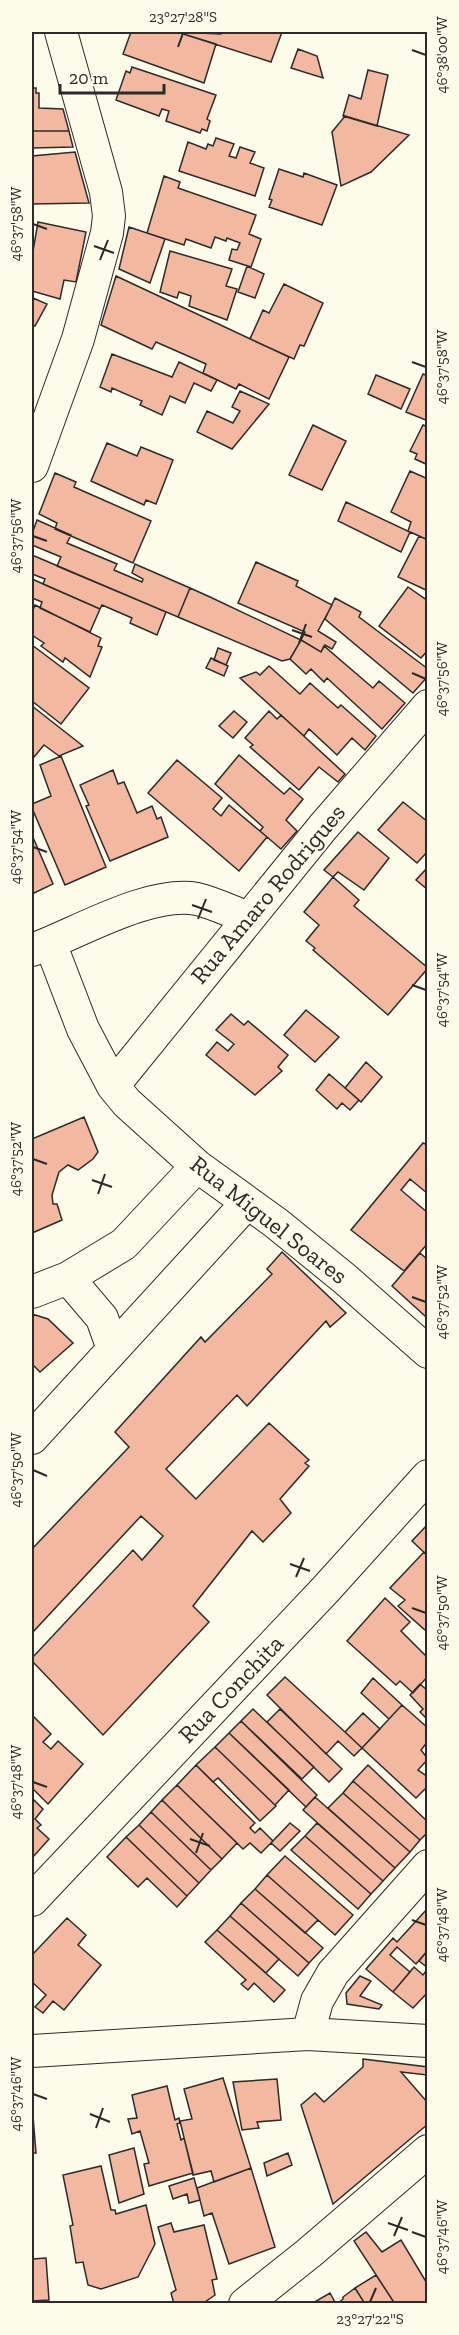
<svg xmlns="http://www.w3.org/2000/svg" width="459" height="2335" font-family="'Zilla Slab',serif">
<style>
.building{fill:#f2b8a0;stroke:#2b2b2b;stroke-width:1.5}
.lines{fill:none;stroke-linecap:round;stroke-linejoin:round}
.minor-casing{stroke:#2b2b2b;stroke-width:34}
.minor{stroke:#fdfbea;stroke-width:32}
.ticks{fill:none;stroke:#2b2b2b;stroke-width:2}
.labels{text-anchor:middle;stroke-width:4.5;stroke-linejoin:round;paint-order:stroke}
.street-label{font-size:24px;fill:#2b2b2b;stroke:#fdfbea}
.neatline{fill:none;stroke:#2b2b2b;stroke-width:2}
.ticks-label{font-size:15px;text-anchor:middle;fill:#2b2b2b}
</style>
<rect width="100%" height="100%" fill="#fdfbea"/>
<path class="building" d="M 131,32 L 177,32 L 216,44 L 204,83 L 123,54 Z
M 177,32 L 221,34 L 222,32 L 282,32 L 271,62 Z
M 298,49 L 317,56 L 323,78 L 291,68 Z
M 132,67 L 216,95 L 207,119 L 210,121 L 207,131 L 202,129 L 200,133 L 166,121 L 169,111 L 162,109 L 159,116 L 116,100 L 126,71 L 130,73 Z
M 368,70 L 388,75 L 377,126 L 343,116 L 349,95 L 361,99 Z
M 32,88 L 36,88 L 36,93 L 39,93 L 39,108 L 63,109 L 69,131 L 32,131 Z
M 345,116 L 409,135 L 371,172 L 341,186 L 332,132 Z
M 32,131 L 69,131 L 73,147 L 32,148 Z
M 216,138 L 234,144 L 229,156 L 236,158 L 240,147 L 255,152 L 250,163 L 264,168 L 255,196 L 179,171 L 188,142 L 206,149 L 208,144 L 213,146 Z
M 75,152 L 89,203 L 32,204 L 32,156 Z
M 279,169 L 303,177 L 304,173 L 337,185 L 322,225 L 269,207 L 272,200 L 269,199 Z
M 164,176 L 180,182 L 178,188 L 256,215 L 249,234 L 261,239 L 251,267 L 229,260 L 232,249 L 237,250 L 240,243 L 227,238 L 226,241 L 215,237 L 211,248 L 186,239 L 184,245 L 147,233 Z
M 38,222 L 86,232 L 76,282 L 64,280 L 60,299 L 32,291 L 32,257 Z
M 129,227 L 165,239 L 150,283 L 119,269 Z
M 170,251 L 232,269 L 226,286 L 237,289 L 227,320 L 189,306 L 191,296 L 179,292 L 177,298 L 160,292 Z
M 247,266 L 264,274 L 255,298 L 238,292 Z
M 116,276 L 289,357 L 269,399 L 239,384 L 236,389 L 203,373 L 206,364 L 156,342 L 152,349 L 101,325 Z
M 284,284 L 323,303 L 304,346 L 300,345 L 294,359 L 250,339 L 263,310 L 269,313 Z
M 33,298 L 47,304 L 35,326 L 32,325 Z
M 112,354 L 172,377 L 179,362 L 217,380 L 211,391 L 194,383 L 185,403 L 170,396 L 162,415 L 140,405 L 142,401 L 112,388 L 111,392 L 100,387 Z
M 423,374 L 428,376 L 428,421 L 406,412 Z
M 376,375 L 410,389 L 401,409 L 368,394 Z
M 240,391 L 269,404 L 232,449 L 197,432 L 207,411 L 233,423 L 240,411 L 232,407 Z
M 313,425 L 346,441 L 322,490 L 289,475 Z
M 423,425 L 428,427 L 428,465 L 415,459 L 417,454 L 410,451 Z
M 107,443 L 137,456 L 141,447 L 173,460 L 156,504 L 146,500 L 144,505 L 91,481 Z
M 410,471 L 428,479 L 428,540 L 408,531 L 411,522 L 391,512 Z
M 55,473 L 76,482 L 74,487 L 151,521 L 133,563 L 55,529 L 57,523 L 39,514 Z
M 346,502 L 410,532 L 401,552 L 338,521 Z
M 37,520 L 71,535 L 67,543 L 117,564 L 114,570 L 142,582 L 143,579 L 132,573 L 135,564 L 190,588 L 178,617 L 57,566 L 61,557 L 32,545 L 32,534 Z
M 419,536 L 428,540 L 428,591 L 398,577 Z
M 32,555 L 166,612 L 157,635 L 130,623 L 132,618 L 102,605 L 100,609 L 43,584 L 45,579 L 32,574 Z
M 256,562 L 298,581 L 296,586 L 332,605 L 318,631 L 336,642 L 332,649 L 325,645 L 321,652 L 301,640 L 305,632 L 238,603 Z
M 32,579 L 100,609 L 90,632 L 40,608 L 42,602 L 32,598 Z
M 408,587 L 428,601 L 428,650 L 421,658 L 379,626 Z
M 190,588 L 210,597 L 301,640 L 290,659 L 282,661 L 178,617 Z
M 335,598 L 361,612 L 359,617 L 428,669 L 428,676 L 413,693 L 325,619 Z
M 35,605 L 101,638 L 98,646 L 102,647 L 90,677 L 65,658 L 63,662 L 41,646 L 44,643 L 32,635 L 32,612 Z
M 301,640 L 321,652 L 324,646 L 373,688 L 379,681 L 405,703 L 382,729 L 327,678 L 324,682 L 311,669 L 306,674 L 290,659 Z
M 32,645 L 89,688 L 61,724 L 32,701 Z
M 218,648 L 231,653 L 226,665 L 214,660 Z
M 211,658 L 228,666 L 224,676 L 206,668 Z
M 269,666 L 300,694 L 310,683 L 338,708 L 341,705 L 376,736 L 365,750 L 352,738 L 337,755 L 309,729 L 304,736 L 240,678 L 256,672 L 260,675 Z
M 32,706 L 83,746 L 59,756 L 44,745 L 34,757 L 32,754 Z
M 234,711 L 247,722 L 233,738 L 219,726 Z
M 269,711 L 277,719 L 281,715 L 345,774 L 338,782 L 319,767 L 299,790 L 250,747 L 253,745 L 245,738 Z
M 239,755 L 284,794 L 290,788 L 303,799 L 286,820 L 297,831 L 281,849 L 260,831 L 263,827 L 215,784 Z
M 61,756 L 106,867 L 65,885 L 32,808 L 32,804 L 51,796 L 40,765 Z
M 177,760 L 222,798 L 213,809 L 221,816 L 229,805 L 267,837 L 239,871 L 148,793 Z
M 113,770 L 118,784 L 124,782 L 137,813 L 152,806 L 157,819 L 161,817 L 168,837 L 110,861 L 86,806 L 89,805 L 80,785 Z
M 403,802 L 428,822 L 428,851 L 417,863 L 378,830 Z
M 358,832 L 389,858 L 364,890 L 338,872 L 333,877 L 324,870 Z
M 32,835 L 53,884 L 32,894 Z
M 428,867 L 428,890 L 416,880 Z
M 333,877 L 359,900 L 354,906 L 428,968 L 388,1015 L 313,950 L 315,948 L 306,941 L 319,925 L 304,912 Z
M 306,1010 L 339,1037 L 315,1062 L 284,1035 Z
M 231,1014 L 244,1025 L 248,1021 L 288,1055 L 278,1067 L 282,1071 L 255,1095 L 206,1055 L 217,1042 L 228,1051 L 234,1044 L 216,1030 Z
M 366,1062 L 382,1077 L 361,1102 L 345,1088 Z
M 329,1074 L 359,1100 L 350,1110 L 342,1103 L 337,1109 L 316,1090 Z
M 84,1117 L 98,1152 L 93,1159 L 78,1170 L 68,1165 L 59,1172 L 52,1195 L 53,1204 L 57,1204 L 62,1220 L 32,1233 L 32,1139 Z
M 423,1143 L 428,1145 L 428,1194 L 410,1179 L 401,1190 L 428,1213 L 428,1243 L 404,1271 L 351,1230 Z
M 282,1252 L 346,1313 L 330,1327 L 326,1321 L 247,1406 L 237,1395 L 166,1469 L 196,1499 L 269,1423 L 309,1460 L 305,1463 L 309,1466 L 280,1499 L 291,1513 L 263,1542 L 252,1531 L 193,1606 L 209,1622 L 103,1735 L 32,1661 L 32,1658 L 133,1550 L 142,1560 L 163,1536 L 141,1516 L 32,1633 L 32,1549 L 129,1447 L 115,1432 L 201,1337 L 205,1342 L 272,1274 L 267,1269 Z
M 420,1253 L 428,1260 L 428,1313 L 425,1316 L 392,1286 Z
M 32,1314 L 48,1319 L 73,1343 L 40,1372 L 32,1364 Z
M 428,1524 L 428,1556 L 412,1541 Z
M 424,1552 L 428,1556 L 428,1628 L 425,1630 L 398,1606 L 405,1600 L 390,1588 Z
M 385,1598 L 410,1622 L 401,1631 L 428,1658 L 428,1676 L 413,1693 L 400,1681 L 396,1685 L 347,1641 Z
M 285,1677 L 345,1732 L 362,1748 L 354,1756 L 338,1741 L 326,1754 L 267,1695 Z
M 373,1678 L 402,1705 L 389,1719 L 361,1693 Z
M 420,1684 L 428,1691 L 428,1720 L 420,1712 L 423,1709 L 410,1695 Z
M 402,1705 L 428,1728 L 428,1741 L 421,1750 L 428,1759 L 418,1770 L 428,1777 L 428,1786 L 416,1798 L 362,1748 Z
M 253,1709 L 314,1767 L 302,1779 L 241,1721 Z
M 280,1709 L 342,1769 L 329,1782 L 267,1722 Z
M 363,1713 L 380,1729 L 362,1748 L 345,1732 Z
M 32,1715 L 51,1734 L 43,1742 L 51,1749 L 58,1741 L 83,1764 L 48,1804 L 32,1788 Z
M 241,1721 L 317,1795 L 306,1807 L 229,1733 Z
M 229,1733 L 289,1790 L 275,1805 L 215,1747 Z
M 215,1747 L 276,1806 L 260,1821 L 218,1778 L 213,1782 L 196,1765 Z
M 196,1765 L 255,1823 L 250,1828 L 255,1833 L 260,1828 L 273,1841 L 261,1853 L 250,1843 L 243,1849 L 177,1785 Z
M 368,1765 L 428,1822 L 428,1832 L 420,1840 L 353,1781 Z
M 353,1781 L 420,1840 L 410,1852 L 343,1793 Z
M 177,1785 L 237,1843 L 222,1859 L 162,1800 Z
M 343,1793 L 410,1852 L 395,1868 L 328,1808 Z
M 315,1797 L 395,1868 L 383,1881 L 303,1810 Z
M 32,1798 L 43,1809 L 35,1819 L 41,1825 L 37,1828 L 49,1839 L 32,1858 Z
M 162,1800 L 222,1859 L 211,1870 L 151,1812 Z
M 151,1812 L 211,1870 L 199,1883 L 139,1825 Z
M 290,1823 L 300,1831 L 280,1851 L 271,1843 Z
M 317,1823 L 383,1881 L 371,1894 L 305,1836 Z
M 139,1825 L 199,1883 L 187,1896 L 126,1837 Z
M 305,1836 L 371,1894 L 358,1909 L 291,1850 Z
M 126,1837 L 187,1896 L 177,1907 L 147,1878 L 138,1887 L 107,1857 Z
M 285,1856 L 353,1915 L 335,1935 L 267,1875 Z
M 267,1875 L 318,1920 L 305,1933 L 255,1889 Z
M 255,1889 L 323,1948 L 309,1963 L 241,1903 Z
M 241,1903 L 309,1963 L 298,1976 L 230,1916 Z
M 428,1908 L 428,1950 L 416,1964 L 397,1947 L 390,1955 L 410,1972 L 393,1992 L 366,1969 L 393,1938 L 397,1942 Z
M 230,1916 L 279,1959 L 266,1973 L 217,1930 Z
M 67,1918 L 86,1935 L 78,1945 L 101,1965 L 64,2010 L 53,2001 L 43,2013 L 35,2007 L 46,1995 L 32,1982 L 32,1955 Z
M 217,1930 L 285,1990 L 274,2002 L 254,1983 L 248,1990 L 241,1984 L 246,1980 L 205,1942 Z
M 428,1950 L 428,1968 L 419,1961 Z
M 414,1967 L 423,1975 L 426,1971 L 428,1973 L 428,1992 L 413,2008 L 393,1992 Z
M 360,1976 L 371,1981 L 360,1996 L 382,2005 L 379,2009 L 347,2004 L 346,1993 Z
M 363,2059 L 428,2067 L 427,2075 L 401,2072 L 428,2103 L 428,2124 L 333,2204 L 301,2105 L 315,2093 L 324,2102 L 363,2067 Z
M 223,2078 L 251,2168 L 214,2182 L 211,2171 L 193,2175 L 180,2121 L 192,2119 L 184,2089 Z
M 277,2079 L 281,2120 L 257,2122 L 259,2128 L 242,2130 L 233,2082 Z
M 167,2086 L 175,2120 L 179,2118 L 180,2123 L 177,2124 L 181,2140 L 184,2138 L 193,2173 L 149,2186 L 144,2164 L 149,2163 L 140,2131 L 132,2134 L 128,2119 L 137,2118 L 132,2095 Z
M 32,2104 L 36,2153 L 32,2153 Z
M 134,2148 L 144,2194 L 119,2203 L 109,2155 Z
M 288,2153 L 292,2165 L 267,2176 L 264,2163 Z
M 101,2166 L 111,2210 L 115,2210 L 116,2214 L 146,2205 L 155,2244 L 138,2277 L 101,2289 L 88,2285 L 83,2262 L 76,2263 L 70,2226 L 73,2225 L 63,2175 Z
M 251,2168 L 275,2247 L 229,2264 L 212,2213 L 204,2216 L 197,2188 Z
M 194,2178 L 200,2200 L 189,2203 L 187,2194 L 173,2199 L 169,2186 Z
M 171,2223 L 174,2232 L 204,2225 L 217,2279 L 212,2280 L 215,2295 L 202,2304 L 174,2304 L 171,2293 L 176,2290 L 158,2227 Z
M 366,2232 L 382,2252 L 401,2240 L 428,2285 L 428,2304 L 395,2304 L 354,2241 Z
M 46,2258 L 49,2300 L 32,2301 L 32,2259 Z
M 376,2275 L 395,2304 L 365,2304 L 355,2288 Z
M 355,2288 L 365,2304 L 337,2304 L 343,2299 L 343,2297 Z
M 330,2293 L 336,2304 L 311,2304 Z"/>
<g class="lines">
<defs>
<path id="minor" d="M 32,466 L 78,339 L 107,233 L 109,216 L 106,192 L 61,32
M 50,943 L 83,1029 L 113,1086 L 127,1103 L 197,1166 L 276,1223 L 345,1279 L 428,1352
M 32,950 C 76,934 149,890 197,899 C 214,903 232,912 249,918
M 113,1086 L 323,827 L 428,706
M 68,1278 L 102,1318 L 113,1349
M 32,1292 L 68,1278 L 124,1244 L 197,1166
M 32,1438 L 247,1203
M 32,1900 L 326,1589 L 428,1476
M 308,2034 L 317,2001 L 333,1973 L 428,1866
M 32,2051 L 308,2034 L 428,2041
M 245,2304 L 309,2253 L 428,2151"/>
</defs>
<use href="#minor" class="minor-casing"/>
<use href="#minor" class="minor"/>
</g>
<path class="ticks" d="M 178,47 L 183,33M 412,50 L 426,55M 33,224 L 47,229M 94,246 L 114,253M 100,260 L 108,240M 412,362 L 426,367M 33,536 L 47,541M 292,630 L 312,637M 299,643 L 306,624M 412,673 L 426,679M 33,847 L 47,852M 192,905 L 212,912M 198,919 L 206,899M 412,985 L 426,990M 33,1159 L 47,1164M 92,1180 L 112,1187M 98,1194 L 105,1174M 412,1297 L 426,1302M 33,1470 L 47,1476M 290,1564 L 310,1571M 296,1577 L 304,1558M 412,1608 L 426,1613M 33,1782 L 47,1787M 190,1839 L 210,1846M 196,1853 L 203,1833M 412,1920 L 426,1925M 33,2094 L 47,2099M 90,2114 L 110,2122M 96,2128 L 103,2108M 388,2223 L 408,2230M 412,2232 L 426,2237M 394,2236 L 402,2217M 370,2302 L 376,2288"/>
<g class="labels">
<g class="street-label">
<text transform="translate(268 894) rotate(-50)" y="8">Rua Amaro Rodrigues</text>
<text transform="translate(269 1220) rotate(38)" y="8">Rua Miguel Soares</text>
<text transform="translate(231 1689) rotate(-46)" y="8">Rua Conchita</text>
</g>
</g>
<rect width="459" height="2335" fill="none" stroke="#fdfbea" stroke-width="66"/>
<path d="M60 84v9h104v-9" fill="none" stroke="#2b2b2b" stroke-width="3"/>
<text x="69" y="84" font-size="18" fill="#2b2b2b" stroke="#fdfbea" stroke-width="4.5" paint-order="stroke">20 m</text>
<rect x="33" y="33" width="393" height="2269" class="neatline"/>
<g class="ticks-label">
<text x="183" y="22">23°27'28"S</text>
<text transform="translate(442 55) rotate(-90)" y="5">46°38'00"W</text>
<text transform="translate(16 224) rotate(-90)" y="5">46°37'58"W</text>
<text transform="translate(442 367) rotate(-90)" y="5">46°37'58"W</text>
<text transform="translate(16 536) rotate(-90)" y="5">46°37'56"W</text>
<text transform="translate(442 679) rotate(-90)" y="5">46°37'56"W</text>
<text transform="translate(16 847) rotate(-90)" y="5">46°37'54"W</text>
<text transform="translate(442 990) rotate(-90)" y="5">46°37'54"W</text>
<text transform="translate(16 1159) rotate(-90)" y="5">46°37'52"W</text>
<text transform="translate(442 1302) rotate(-90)" y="5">46°37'52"W</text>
<text transform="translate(16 1470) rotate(-90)" y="5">46°37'50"W</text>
<text transform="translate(442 1613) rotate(-90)" y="5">46°37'50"W</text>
<text transform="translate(16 1782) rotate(-90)" y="5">46°37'48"W</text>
<text transform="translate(442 1925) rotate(-90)" y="5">46°37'48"W</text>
<text transform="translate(16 2094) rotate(-90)" y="5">46°37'46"W</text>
<text transform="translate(442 2237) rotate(-90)" y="5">46°37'46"W</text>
<text x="370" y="2324">23°27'22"S</text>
</g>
</svg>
